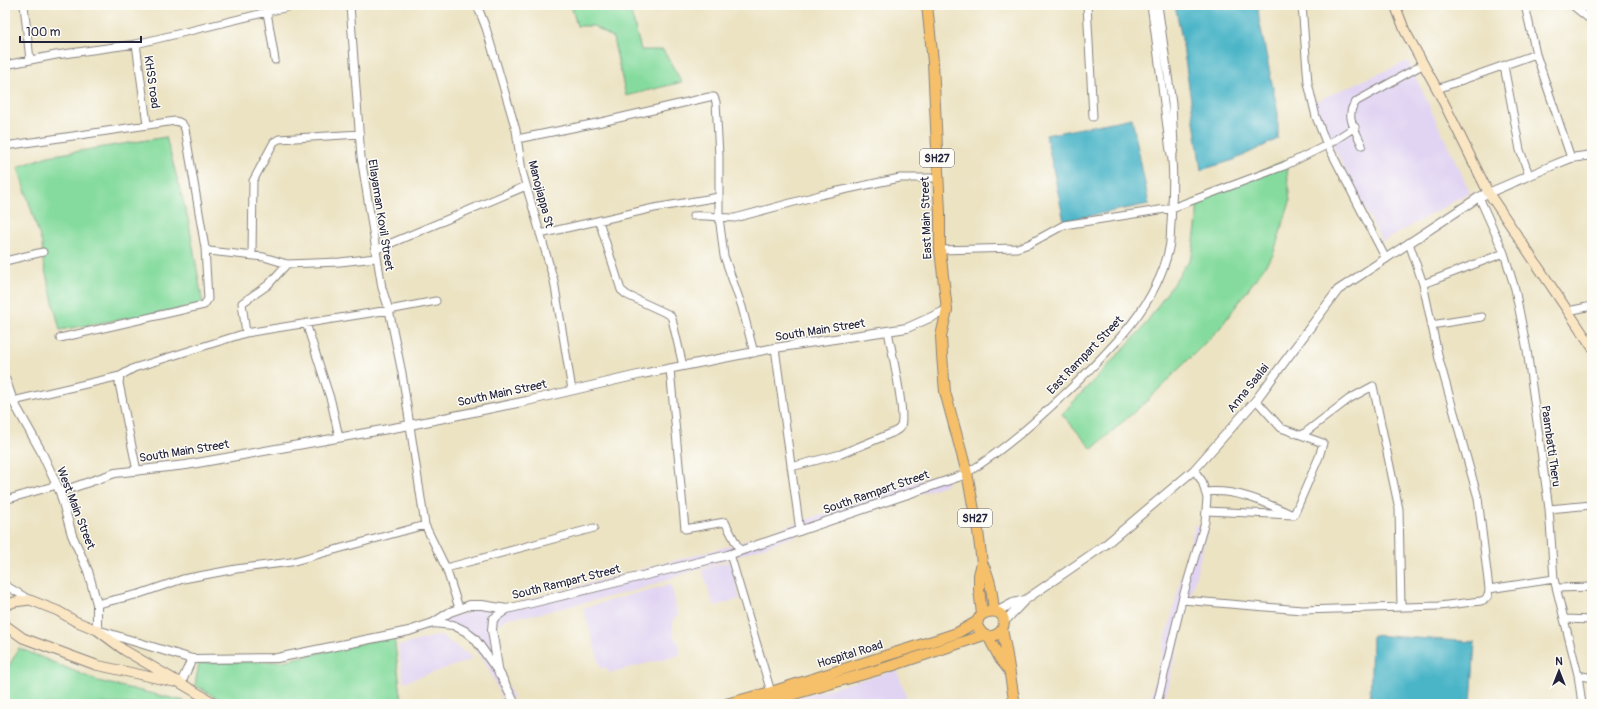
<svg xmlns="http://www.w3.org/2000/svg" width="1597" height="709" font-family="Pangolin,sans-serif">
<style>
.built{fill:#e1d4f3}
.green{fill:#85db9e;stroke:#547e6c}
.water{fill:#4bb5c8;stroke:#366c82}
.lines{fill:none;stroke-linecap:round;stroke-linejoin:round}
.minor-casing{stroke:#87827f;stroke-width:9}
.tertiary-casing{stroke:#87827f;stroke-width:10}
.secondary-casing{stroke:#87827f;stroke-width:11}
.primary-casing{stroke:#87827f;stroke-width:12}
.minor{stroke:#fff;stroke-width:7}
.tertiary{stroke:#fff;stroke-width:8}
.secondary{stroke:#fbe6c4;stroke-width:9}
.primary{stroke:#f6c06b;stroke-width:10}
.labels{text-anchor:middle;stroke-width:3;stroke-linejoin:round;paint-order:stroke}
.shield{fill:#fdfcf7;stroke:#646373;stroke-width:1}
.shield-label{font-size:11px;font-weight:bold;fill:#22223b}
.street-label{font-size:12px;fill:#22223b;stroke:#fdfcf7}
</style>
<rect width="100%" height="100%" fill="#fdfcf7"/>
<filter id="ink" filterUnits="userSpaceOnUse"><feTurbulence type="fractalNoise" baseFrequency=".025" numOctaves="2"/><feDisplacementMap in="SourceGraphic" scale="8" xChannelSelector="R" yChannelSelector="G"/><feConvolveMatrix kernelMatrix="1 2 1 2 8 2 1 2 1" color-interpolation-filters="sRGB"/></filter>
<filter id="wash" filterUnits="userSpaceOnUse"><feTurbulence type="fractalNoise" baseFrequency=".012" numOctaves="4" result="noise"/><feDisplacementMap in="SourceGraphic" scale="16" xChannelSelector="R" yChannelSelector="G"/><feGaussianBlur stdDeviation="0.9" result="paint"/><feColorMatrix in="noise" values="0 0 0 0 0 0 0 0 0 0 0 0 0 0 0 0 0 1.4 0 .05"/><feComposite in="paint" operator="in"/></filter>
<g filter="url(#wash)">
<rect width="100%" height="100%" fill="#ece3c3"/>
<path class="built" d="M 1408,61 L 1470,192 L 1382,242 L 1311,103 Z
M 945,472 L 948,484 L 637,590 L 538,614 L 508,618 L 497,625 L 492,635 L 500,671 L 513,697 L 503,701 L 486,663 L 464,634 L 447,630 L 432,629 L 399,638 L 396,634 L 453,616 L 465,613 L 481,606 L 505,606 L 733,545 Z
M 1195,525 L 1208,528 L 1163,704 L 1149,704 Z
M 730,561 L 740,599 L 714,606 L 702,570 Z
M 671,584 L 678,615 L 673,621 L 673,635 L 679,644 L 680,655 L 609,673 L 607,668 L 601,668 L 583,608 Z
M 440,635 L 470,656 L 471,660 L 404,682 L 398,646 Z
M 897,670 L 909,704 L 774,704 Z"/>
<path class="green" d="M 571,5 L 627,5 L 631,12 L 641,50 L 663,50 L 682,82 L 626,96 L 613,38 L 594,26 L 577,26 Z
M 166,137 L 189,223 L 203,305 L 60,330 L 43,262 L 42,244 L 18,167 L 48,156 Z
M 1286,160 L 1290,202 L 1273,255 L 1220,328 L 1149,399 L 1092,449 L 1062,414 L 1142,329 L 1192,256 L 1197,220 L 1197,201 Z
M 394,636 L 402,704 L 226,704 L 195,685 L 199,663 L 283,661 Z
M 19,648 L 98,681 L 184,701 L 184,704 L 5,704 L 5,673 Z"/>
<path class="water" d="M 1175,5 L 1258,5 L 1259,19 L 1278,113 L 1278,139 L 1234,160 L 1201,170 L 1182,39 Z
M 1132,118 L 1149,204 L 1064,221 L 1046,135 Z
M 1372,635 L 1475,642 L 1471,704 L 1370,704 Z"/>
</g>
<g filter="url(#ink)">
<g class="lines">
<defs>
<path id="minor" d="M 24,5 L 30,60
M 477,5 L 486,28 L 516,130 L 522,171 L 554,281 L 572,390
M 1087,5 L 1093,117
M 1158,5 L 1172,104 L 1174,147 L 1173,154
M 1302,5 L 1308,83 L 1316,117 L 1325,140 L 1386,259
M 1525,5 L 1536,54 L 1571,158
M 1572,5 L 1592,21
M 267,12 L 275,60
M 136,44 L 147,124
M 5,65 L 56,55 L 136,44 L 296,5
M 1504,66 L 1520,150 L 1529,175
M 1437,89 L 1536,54
M 517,139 L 597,123 L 709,97 L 714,97 L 716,102 L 719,156 L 719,217 L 724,256 L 742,307 L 754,353
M 1362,145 C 1356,131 1343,114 1357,101 L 1424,64
M 5,146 L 175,121 C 181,122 183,124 185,129 L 205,248 L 209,251 L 264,257 L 287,264 L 340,262 L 376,258
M 1479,197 L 1504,253 L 1515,289 L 1527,350 L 1549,509 L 1554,579 L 1578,675 L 1582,704
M 693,216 C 707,215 720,218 735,218 L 820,195 L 876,183 L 900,178 L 938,178
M 599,221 L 621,290 L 627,295 L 670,315 L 672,319 L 683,366
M 540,234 L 654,208 L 719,197
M 1409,243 L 1423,284
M 375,250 L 526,186
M 940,250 L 1017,248 L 1029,244 L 1064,225 L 1172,208 L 1284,166 L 1327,145 L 1355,127
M 252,255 L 253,181 L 274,142 L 279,139 L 360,134
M 5,261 L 43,252
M 1568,311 L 1592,306
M 306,323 L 331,401 L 339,437
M 1431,325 L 1482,317
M 246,333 L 242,303 L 268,285 L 287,264
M 60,338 L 204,305 L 208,299 L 205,248
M 775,348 L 800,531
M 670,369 L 685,529 L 725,522 L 740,551
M 120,376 L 119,383 L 137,471
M 13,401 L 120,376 L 134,368 L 246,333 L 389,310 L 436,301
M 1302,435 L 1349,399 L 1373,386 L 1399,509 L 1401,607
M 791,467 L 841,454 L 892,433 C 896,431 899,430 901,426 C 906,414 891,348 888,331
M 967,473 C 1005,449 1037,420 1070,389 C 1110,350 1157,306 1169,248 C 1171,240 1170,232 1171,224 C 1172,203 1174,181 1172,161 C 1172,155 1169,149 1169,143 C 1163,97 1158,51 1151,5
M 1205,492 C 1237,489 1264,502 1293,515
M 5,500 L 57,485
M 1549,509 L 1592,505
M 1206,511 L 1294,515 L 1319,457 L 1323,443 L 1281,428 L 1256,400
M 425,525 L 446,568 L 459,608
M 730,554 L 771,692
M 446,568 L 594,528
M 5,585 L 30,600
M 1557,588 L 1592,587
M 1489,589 L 1478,498 L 1439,359 L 1423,284 L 1504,253
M 1182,600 L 1302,610 L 1439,606 L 1481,601 C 1487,599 1489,596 1489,589 L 1554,579
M 97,604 L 139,594 L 183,579 L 236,569 L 291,562 L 425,525 L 402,373 L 389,310 L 382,288 L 361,157 L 350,5
M 1564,619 L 1592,620
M 1578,675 L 1592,678
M 1157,704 L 1182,600 L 1205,522 L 1207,498 L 1202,481 L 1194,470"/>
<path id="tertiary" d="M 5,378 L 13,401 L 41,451 L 60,492 L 72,535 L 88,571 L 97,604 L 97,630 L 192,659 L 277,658 L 409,631 L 433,623 L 450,612 L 470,605 L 482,605 L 507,609 L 728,555 L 958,477 L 967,473
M 60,492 L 115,473 L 186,465 L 410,425 L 527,401 L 642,374 L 775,348 L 907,328 L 947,310
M 996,612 L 1013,603 L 1025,600
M 1004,622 L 1025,600 L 1105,545 L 1194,470 L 1256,400 L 1338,290 L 1479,197 L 1549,167 L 1571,158 L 1592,155
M 433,623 L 453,625 L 465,631 L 475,639 L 500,674 L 515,704
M 499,674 L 492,630 L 493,619 L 507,609
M 181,683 L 192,659"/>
<path id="secondary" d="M 1395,5 L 1405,31 L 1437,89 L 1488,192 L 1592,347
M 5,606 L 14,602 L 30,600 L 58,611 L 75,621 L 97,630 L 124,650 L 216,704
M 5,625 L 23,638 L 96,665 L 174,682"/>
<path id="primary" d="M 927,5 L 933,62 L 940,213 L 940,250 L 947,310 L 941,336 L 942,355 L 945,392 L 967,473 L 978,531 L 982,563 L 979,575 L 979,589 L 982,614
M 982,563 C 991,579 992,593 994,611
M 1002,630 C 996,637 987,639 981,632 C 963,611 1014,600 1002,630 C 1008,655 1010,679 1015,704
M 988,636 L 1000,659 L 1008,669
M 726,704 L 771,692 L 939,639 L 957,633 L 978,621
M 760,704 L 888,667 L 984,635"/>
</defs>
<use href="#minor" class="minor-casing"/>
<use href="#tertiary" class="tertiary-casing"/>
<use href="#secondary" class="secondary-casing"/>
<use href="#primary" class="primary-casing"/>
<use href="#minor" class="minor"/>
<use href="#tertiary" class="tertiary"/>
<use href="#secondary" class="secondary"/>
<use href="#primary" class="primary"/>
</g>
</g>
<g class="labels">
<g class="shield">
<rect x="920" y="149" width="34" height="18" rx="3"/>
<rect x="958" y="509" width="34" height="18" rx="3"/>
</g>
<g class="shield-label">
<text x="937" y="162">SH27</text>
<text x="975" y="522">SH27</text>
</g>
<g class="street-label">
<text transform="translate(152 82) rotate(82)" y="4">KHSS road</text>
<text transform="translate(541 194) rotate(75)" y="4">Manojiappa St</text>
<text transform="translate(381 215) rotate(81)" y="4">Ellayaman Kovil Street</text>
<text transform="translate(926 218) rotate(-92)" y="4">East Main Street</text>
<text transform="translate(820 330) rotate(-9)" y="4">South Main Street</text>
<text transform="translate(1085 355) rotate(-46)" y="4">East Rampart Street</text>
<text transform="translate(1248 388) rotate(-51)" y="4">Anna Saalai</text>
<text transform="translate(502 393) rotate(-12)" y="4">South Main Street</text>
<text transform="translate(1551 446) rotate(82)" y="4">Paambatti Theru</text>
<text transform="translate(184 451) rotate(-9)" y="4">South Main Street</text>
<text transform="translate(876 492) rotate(-19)" y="4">South Rampart Street</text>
<text transform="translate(76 508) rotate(69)" y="4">West Main Street</text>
<text transform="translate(566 582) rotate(-14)" y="4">South Rampart Street</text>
<text transform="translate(850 654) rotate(-17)" y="4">Hospital Road</text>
</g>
</g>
<rect width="1597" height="709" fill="none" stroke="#fdfcf7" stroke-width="20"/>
<g transform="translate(1559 671)" stroke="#fdfcf7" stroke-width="3" paint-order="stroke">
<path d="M0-3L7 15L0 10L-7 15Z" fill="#22223b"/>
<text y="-6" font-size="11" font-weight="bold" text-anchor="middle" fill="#22223b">N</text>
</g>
<path d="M20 36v6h121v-6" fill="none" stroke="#22223b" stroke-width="2"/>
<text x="26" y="36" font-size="12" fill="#22223b" stroke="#fdfcf7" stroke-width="3" paint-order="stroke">100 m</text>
</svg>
